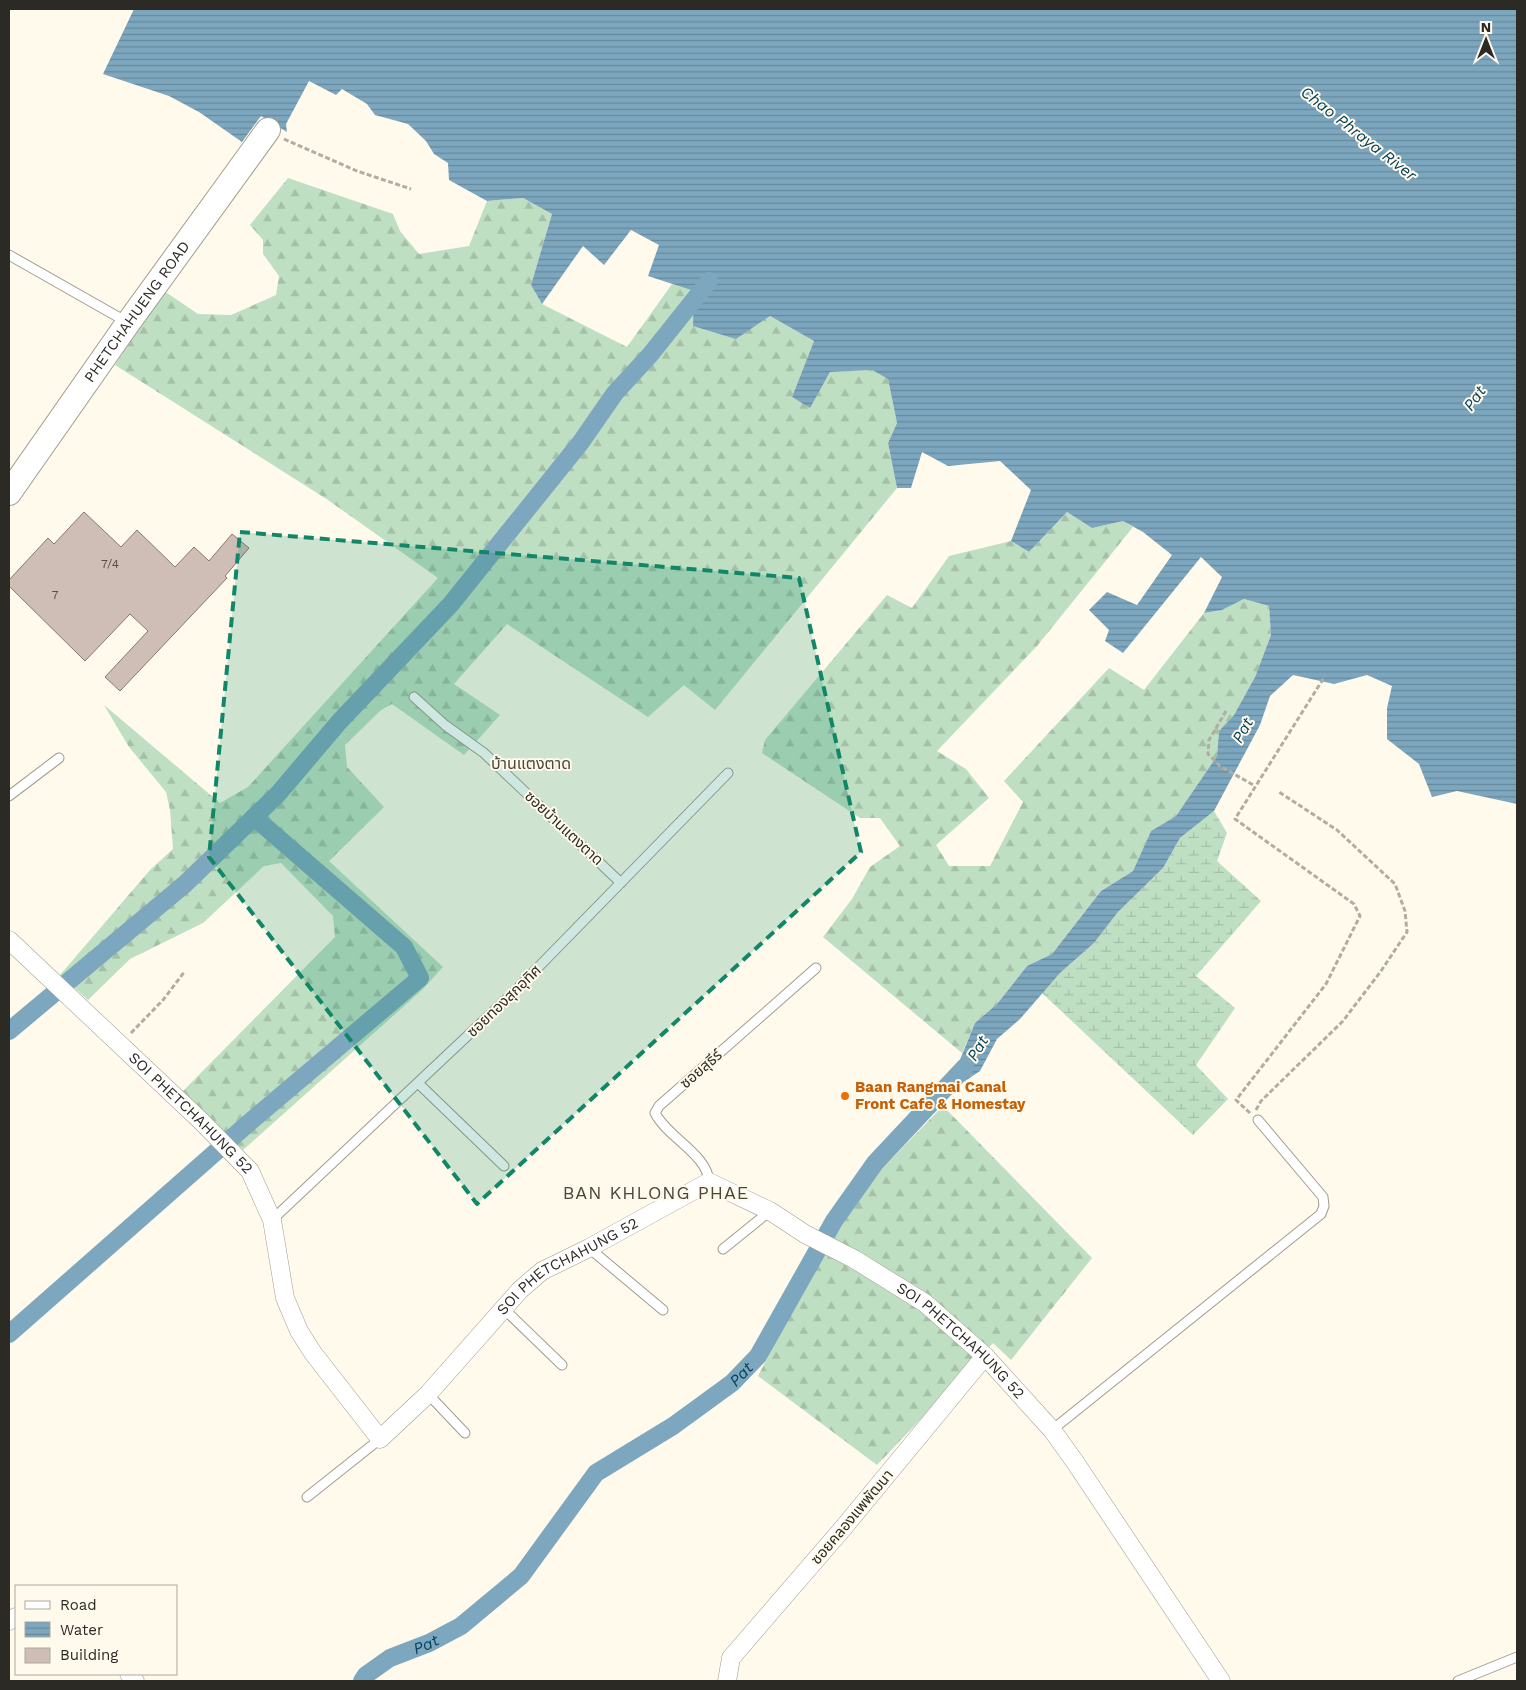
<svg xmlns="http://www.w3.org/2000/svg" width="1526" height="1690" font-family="'Work Sans','Noto Sans Thai',sans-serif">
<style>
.forest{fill:url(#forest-firs)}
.wetland{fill:url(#wetland-marsh)}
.water{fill:url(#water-rules)}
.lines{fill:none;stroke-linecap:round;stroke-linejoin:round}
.canal{stroke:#7ca7bf;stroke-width:18}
.building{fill:#cfbeb5;stroke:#887870}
.service-casing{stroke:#a19c8c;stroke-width:11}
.minor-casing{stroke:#a19c8c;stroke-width:19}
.secondary-casing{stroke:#a19c8c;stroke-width:26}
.path{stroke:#b1ada2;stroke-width:3;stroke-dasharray:5 2.5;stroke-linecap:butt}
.service{stroke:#fff;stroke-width:9}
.minor{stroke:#fff;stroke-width:18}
.secondary{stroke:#fff;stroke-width:24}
.marked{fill:#118768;fill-opacity:0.2;stroke:#118768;stroke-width:4;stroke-dasharray:10 6;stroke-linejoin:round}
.food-dot{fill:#e8710a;stroke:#fffaec;stroke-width:2}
.labels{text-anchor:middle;stroke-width:4;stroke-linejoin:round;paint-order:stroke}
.number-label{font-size:12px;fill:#554f48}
.street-label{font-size:15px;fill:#2c2a24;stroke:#fffaec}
.food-label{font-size:15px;font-weight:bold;fill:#c56008;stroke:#fffaec;text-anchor:start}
.water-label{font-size:16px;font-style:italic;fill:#03415a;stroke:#fffaec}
.neighbourhood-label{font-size:16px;fill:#4c4739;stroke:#fffaec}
.quarter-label{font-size:18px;letter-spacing:1px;fill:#4c4739;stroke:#fffaec}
</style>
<defs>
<pattern id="forest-firs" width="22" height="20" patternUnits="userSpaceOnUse" patternTransform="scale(1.25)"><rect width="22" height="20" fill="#bfdfc3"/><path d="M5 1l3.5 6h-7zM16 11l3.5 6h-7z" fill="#a4c0a7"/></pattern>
<pattern id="wetland-marsh" width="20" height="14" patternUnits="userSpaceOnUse" patternTransform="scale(1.25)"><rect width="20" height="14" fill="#bfdfc3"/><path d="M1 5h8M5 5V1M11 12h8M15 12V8" fill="none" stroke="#a4c0a7"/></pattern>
<pattern id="water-rules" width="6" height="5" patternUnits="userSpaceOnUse" patternTransform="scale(1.25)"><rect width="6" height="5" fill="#7ca7bf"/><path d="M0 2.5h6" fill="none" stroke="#66889b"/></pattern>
</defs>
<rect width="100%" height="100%" fill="#fffaec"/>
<path class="forest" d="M 288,178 L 393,214 L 400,231 L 419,254 L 469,246 L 487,201 L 523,198 L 552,214 L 531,285 L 542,304 L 627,347 L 672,284 L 694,291 L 736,338 L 770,316 L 814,341 L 792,397 L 810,407 L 830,372 L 872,370 L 888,379 L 897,423 L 888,443 L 897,488 L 715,710 L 684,685 L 648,717 L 507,624 L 454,684 L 500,715 L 464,755 L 392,704 L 381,710 L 345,745 L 347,767 L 384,807 L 329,861 L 443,967 L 422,990 L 243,1150 L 183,1091 L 335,937 L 333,916 L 281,863 L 264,866 L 203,923 L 130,959 L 88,1000 L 60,975 L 150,870 L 173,849 L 170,810 L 166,792 L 129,747 L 104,705 L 220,803 L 248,787 L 438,578 L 328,500 L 115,365 L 164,291 L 198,314 L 231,315 L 276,295 L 279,276 L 263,254 L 263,240 L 250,225 Z
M 1067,512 L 1092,528 L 1123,521 L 1133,527 L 1037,646 L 937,751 L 966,769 L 989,798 L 936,845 L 949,866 L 990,866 L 1023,802 L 1004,781 L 1109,668 L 1144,690 L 1204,613 L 1222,610 L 1244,599 L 1269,606 L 1271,635 L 1255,677 L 1234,715 L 1219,731 L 1217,756 L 1176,816 L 1151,831 L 1133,871 L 1101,891 L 1052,954 L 1027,966 L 997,1004 L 975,1023 L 962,1053 L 823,937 L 852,899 L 870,867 L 900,846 L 880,818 L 860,818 L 762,753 L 765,740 L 887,595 L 912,608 L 949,556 L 1011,541 L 1029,552 Z
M 943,1106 L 1092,1258 L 1011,1360 L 993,1343 L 877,1465 L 758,1376 L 806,1283 L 870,1181 Z"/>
<path class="wetland" d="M 1214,811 L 1227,833 L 1217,861 L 1261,901 L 1196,976 L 1235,1008 L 1196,1065 L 1228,1099 L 1193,1135 L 1042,993 L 1060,973 L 1094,943 L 1118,912 L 1163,868 L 1180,838 Z"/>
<path class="water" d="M 134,9 L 1517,9 L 1517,804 L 1457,791 L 1432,797 L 1419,764 L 1387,739 L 1387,708 L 1392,686 L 1367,675 L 1334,684 L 1293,675 L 1270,696 L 1260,725 L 1214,811 L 1180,838 L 1163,868 L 1118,912 L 1094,943 L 1060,973 L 1020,1019 L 997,1039 L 980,1071 L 962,1083 L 950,1084 L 975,1023 L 997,1004 L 1027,966 L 1052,954 L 1101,891 L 1133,871 L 1151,831 L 1176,816 L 1217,756 L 1219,731 L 1234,715 L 1255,677 L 1271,635 L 1269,606 L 1244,599 L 1222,610 L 1204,613 L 1222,577 L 1201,557 L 1123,653 L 1105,641 L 1109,630 L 1089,610 L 1107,592 L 1137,605 L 1172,555 L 1143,532 L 1123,521 L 1092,528 L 1067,512 L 1029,552 L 1011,541 L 1031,490 L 1000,461 L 948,466 L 922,452 L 911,488 L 897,488 L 888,443 L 897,423 L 888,379 L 872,370 L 830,372 L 810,408 L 792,397 L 814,341 L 770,316 L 736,339 L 693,326 L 694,291 L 648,276 L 659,245 L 631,230 L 604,265 L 583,246 L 542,304 L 531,285 L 552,214 L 523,198 L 487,201 L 449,180 L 448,163 L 434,154 L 426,141 L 408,124 L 375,115 L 367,104 L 342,89 L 336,95 L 309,81 L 286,124 L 287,132 L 261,116 L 242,142 L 199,112 L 169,96 L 103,74 Z"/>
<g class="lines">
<g class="canal">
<path d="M 9,1031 L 185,884 L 278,794 L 339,722 L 451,604 L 581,442 L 615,393 L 650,355 L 709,281"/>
<path d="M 9,1334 L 251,1121 L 420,978 L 404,947 L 254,817"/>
<path id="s1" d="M 362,1681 L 366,1675 L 390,1658 L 429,1643 L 461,1626 L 521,1576 L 596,1473 L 673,1426 L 732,1383 L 758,1356 L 834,1221 L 875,1163 L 965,1067"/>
</g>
</g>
<path class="building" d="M 84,512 L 121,547 L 137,530 L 175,567 L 194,547 L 209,561 L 232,534 L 249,548 L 225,576 L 227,578 L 120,691 L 105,677 L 148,631 L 130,614 L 85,661 L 9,586 L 9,580 L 48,538 L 54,544 Z"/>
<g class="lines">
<defs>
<path id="service" d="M 9,255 L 127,322
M 414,697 L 445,725 L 484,753 L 621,883
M 9,796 L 59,758
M 419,1084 L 504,1166
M 709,1182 C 708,1155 667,1137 655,1113 L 659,1106 L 816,968
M 272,1220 L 515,991 L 728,773
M 589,1248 L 663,1310
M 723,1249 L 770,1211
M 504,1309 L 562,1365
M 428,1394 L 465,1433
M 1052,1430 L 1321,1214 L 1324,1206 L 1323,1197 L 1258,1120
M 307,1497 L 380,1439
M 1458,1681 L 1517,1657"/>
<g id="minor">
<path id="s2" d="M 9,940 L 200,1120 L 250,1171 L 272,1220 L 285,1298 L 299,1331 L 313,1353 L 380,1439 L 428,1394 L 520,1290 L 542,1271 L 589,1248 L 709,1182 L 770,1211 L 805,1234 L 854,1259 L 925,1303 L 985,1356 L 1052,1430 L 1075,1462 L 1221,1681"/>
<path d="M 9,1621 L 16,1617"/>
<path d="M 129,1674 L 135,1681"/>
<path d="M 727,1681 L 731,1658 L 844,1527 L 985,1356"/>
</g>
<g id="secondary">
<path id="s3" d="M 9,493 L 128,323 L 268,130"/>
</g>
</defs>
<use href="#service" class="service-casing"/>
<use href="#minor" class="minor-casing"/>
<use href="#secondary" class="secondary-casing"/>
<path class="path" d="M 284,139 L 357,171 L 411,189
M 1226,711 L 1209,740 L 1208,754 L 1220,766 L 1255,786
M 131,1033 L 163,1000 L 185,971
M 1256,1110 L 1261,1101 L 1343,1021 L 1381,971 L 1407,932 L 1405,911 L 1395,884 L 1337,830 L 1279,792
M 1250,1113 L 1236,1100 L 1326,984 L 1360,916 L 1354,904 L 1235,819 L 1325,676"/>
<use href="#service" class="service"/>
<use href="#minor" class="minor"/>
<use href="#secondary" class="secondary"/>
</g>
<path class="marked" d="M 240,532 L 799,578 L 861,852 L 477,1204 L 209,857 Z"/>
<circle class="food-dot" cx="845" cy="1096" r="5"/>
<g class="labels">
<g class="number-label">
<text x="110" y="568">7/4</text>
<text x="55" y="599">7</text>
</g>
<g class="street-label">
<text dy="5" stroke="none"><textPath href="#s3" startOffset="222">PHETCHAHUENG ROAD</textPath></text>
<text transform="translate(564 828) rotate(43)" y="5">ซอยบ้านแตงตาด</text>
<text transform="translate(504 1001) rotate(-44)" y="5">ซอยทองสุกอุทิศ</text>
<text transform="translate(701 1069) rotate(-41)" y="5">ซอยสุธีร์</text>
<text dy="5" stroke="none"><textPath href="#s2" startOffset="251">SOI PHETCHAHUNG 52</textPath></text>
<text dy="5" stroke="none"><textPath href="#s2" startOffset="895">SOI PHETCHAHUNG 52</textPath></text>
<text dy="5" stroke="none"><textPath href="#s2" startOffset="1360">SOI PHETCHAHUNG 52</textPath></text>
<text transform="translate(852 1517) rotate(-50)" y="5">ซอยคลองแพพัฒนา</text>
</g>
<g class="food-label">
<text x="855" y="1092">Baan Rangmai Canal<tspan x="855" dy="17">Front Cafe &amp; Homestay</tspan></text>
</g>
<g class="water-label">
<text transform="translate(1359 133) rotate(38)" y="6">Chao Phraya River</text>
<text transform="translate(1474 398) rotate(-55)" y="6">Pat</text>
<text transform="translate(1242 730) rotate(-61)" y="6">Pat</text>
<text transform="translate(977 1048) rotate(-59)" y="6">Pat</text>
<text dy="6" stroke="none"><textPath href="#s1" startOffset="496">Pat</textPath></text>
<text dy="6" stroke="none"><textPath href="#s1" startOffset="75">Pat</textPath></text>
</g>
<g class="neighbourhood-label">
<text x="531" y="769">บ้านแตงตาด</text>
</g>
<g class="quarter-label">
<text x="656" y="1199">BAN KHLONG PHAE</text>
</g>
</g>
<rect width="1526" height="1690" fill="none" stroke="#2c2a24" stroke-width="20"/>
<rect x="15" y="1585" width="162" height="90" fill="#fffaec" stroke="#aba79c"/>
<rect x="25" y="1601" width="25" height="8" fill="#ffffff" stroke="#aba79c"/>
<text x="60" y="1610" font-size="15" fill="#2c2a24">Road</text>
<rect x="25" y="1622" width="25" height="15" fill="url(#water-rules)" stroke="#aba79c"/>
<text x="60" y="1635" font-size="15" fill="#2c2a24">Water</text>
<rect x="25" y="1648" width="25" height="15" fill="#cfbeb5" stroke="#aba79c"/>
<text x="60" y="1660" font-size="15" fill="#2c2a24">Building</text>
<g transform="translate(1486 40)" stroke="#fffaec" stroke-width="4" paint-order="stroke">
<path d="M0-4L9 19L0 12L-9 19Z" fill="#2c2a24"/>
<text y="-8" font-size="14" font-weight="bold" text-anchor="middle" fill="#2c2a24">N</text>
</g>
</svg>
